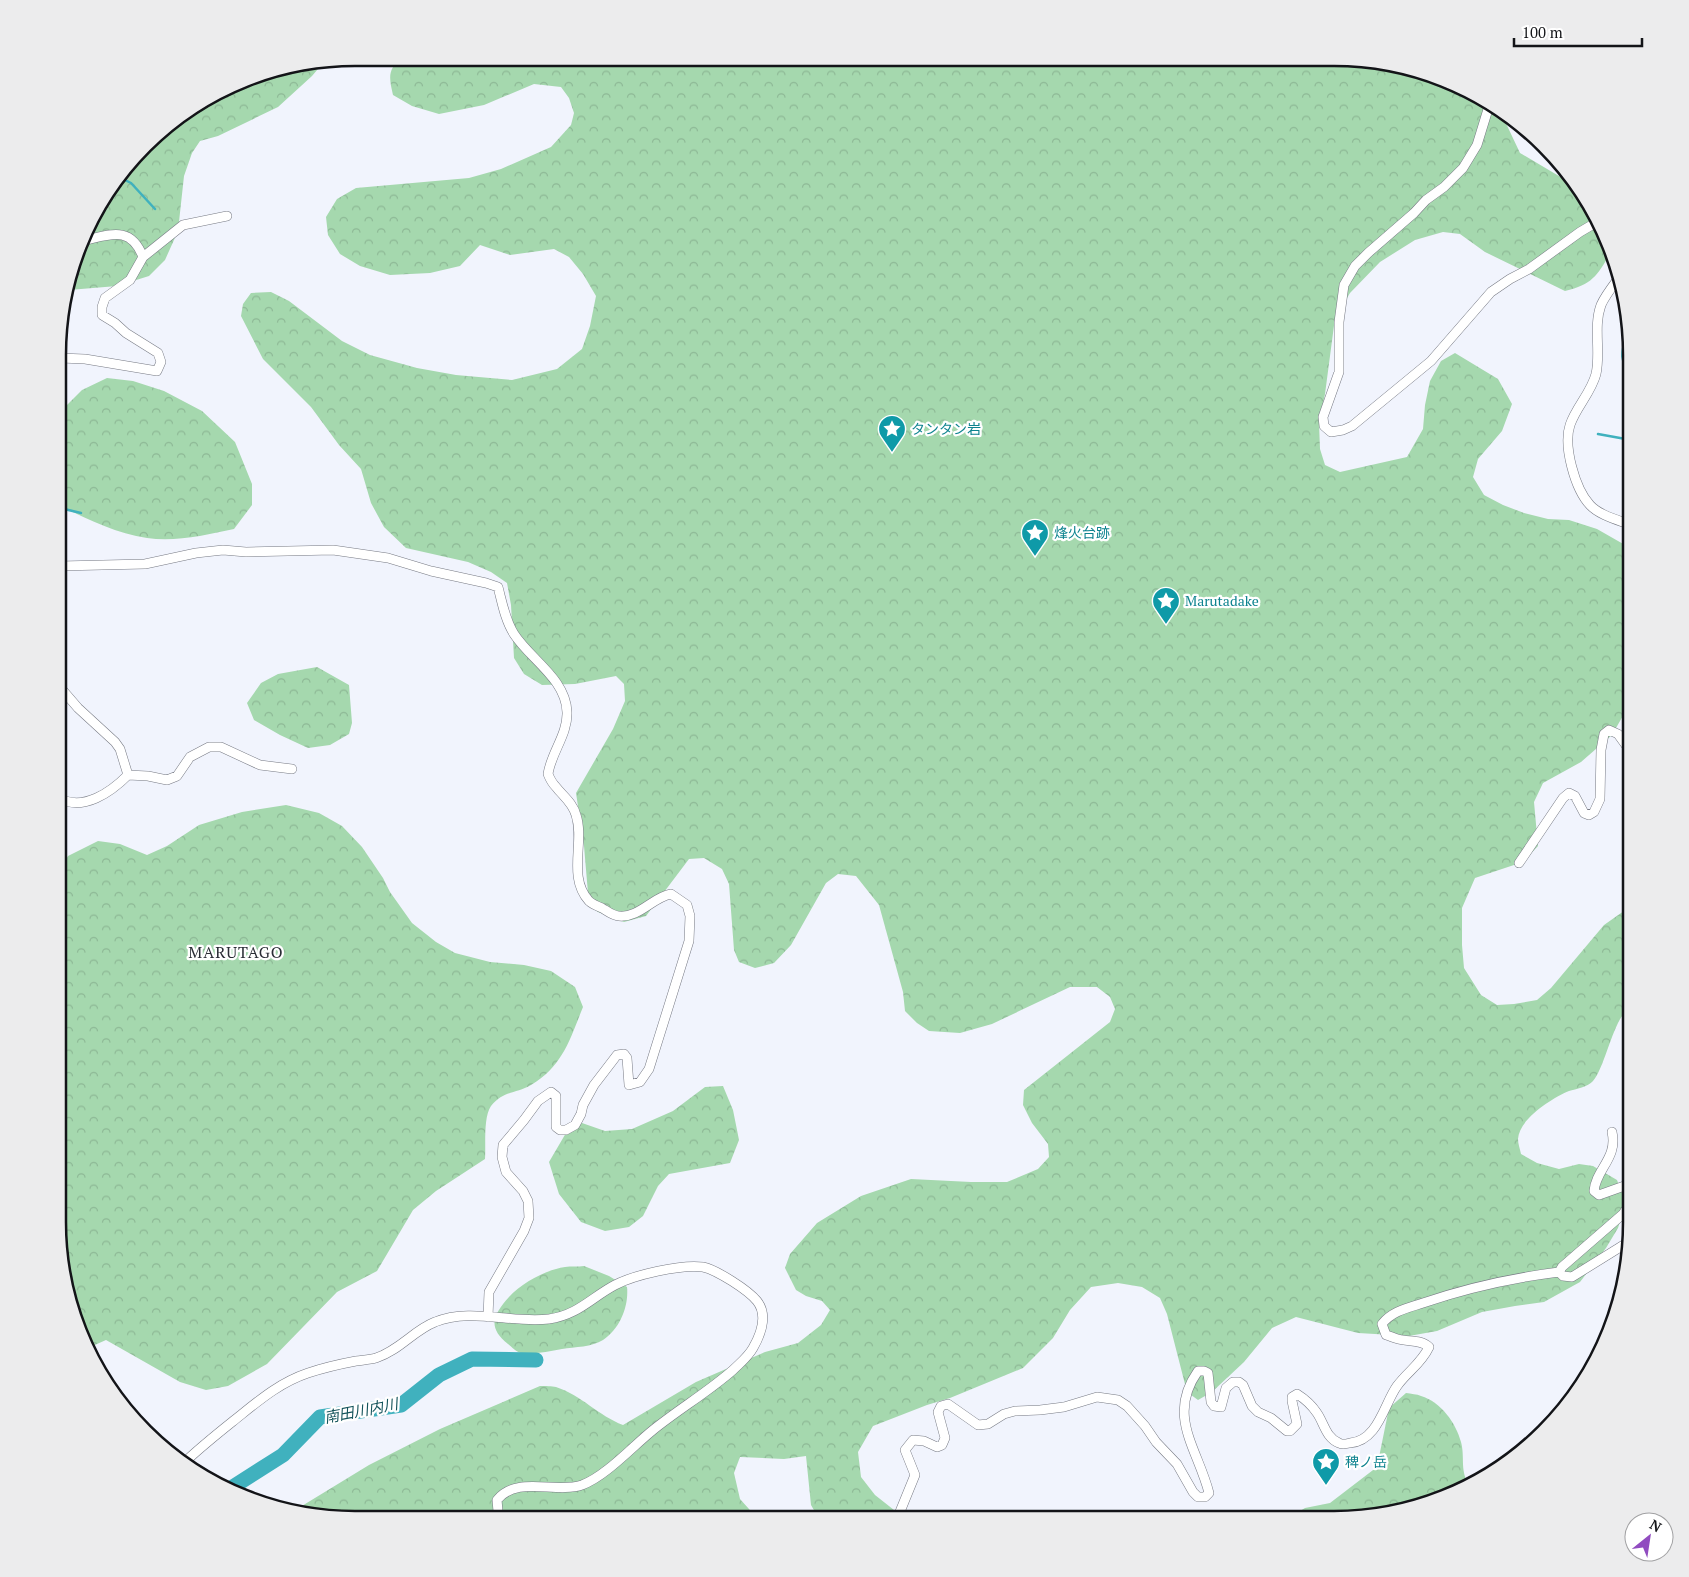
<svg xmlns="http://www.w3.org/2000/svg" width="1689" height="1577" font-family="'PT Serif','Noto Sans JP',serif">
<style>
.forest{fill:url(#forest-crowns)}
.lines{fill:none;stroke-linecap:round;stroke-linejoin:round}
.stream{stroke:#40b1be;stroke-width:2.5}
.river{stroke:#40b1be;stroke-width:15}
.minor-casing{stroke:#777a84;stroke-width:10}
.minor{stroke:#fff;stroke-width:9}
.labels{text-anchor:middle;stroke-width:4.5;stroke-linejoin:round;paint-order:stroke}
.culture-label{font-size:14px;fill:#0d838f;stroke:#fff;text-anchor:start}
.water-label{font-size:15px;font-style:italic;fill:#13535a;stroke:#fff}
.quarter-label{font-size:16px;letter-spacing:1px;fill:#2a2d35;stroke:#fff}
.rim{fill:none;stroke:#131418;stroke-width:2.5}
</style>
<defs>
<pattern id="forest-crowns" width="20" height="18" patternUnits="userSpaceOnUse" patternTransform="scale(1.25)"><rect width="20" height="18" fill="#a5d8ae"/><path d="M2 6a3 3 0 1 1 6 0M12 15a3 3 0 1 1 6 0" fill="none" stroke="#8db895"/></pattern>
</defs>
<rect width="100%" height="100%" fill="#f1f4fd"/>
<path class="forest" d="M 403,58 L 1354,58 L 1452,85 L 1459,93 L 1471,98 L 1476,96 L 1503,117 L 1520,153 L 1574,185 L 1609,241 L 1611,252 C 1597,276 1593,284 1565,291 L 1485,252 L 1460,234 L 1443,232 L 1415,240 L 1380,262 L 1350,293 L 1335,318 L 1325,394 L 1319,423 L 1320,449 L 1325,465 L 1340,472 L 1407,457 L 1423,429 L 1425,405 L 1430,381 L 1441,361 L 1455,353 L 1498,379 L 1512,404 L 1502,431 L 1478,459 L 1473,477 L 1484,495 L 1503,505 L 1524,513 L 1548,519 L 1569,520 L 1597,529 L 1625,545 L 1631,560 L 1631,615 L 1624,654 L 1630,690 L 1624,714 L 1612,735 L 1581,762 L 1543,783 L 1534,802 L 1538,846 L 1523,862 L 1475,878 L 1462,908 L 1462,945 L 1464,968 L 1481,995 L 1497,1005 L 1514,1004 L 1537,1000 L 1551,988 L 1604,925 L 1631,906 L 1631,1008 C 1614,1014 1606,1066 1593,1081 C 1588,1087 1576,1089 1569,1091 C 1552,1098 1519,1119 1518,1139 C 1518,1144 1520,1149 1521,1154 L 1537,1163 L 1559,1169 L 1579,1164 L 1593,1166 L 1617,1180 L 1626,1203 L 1618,1228 L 1606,1248 L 1580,1282 L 1544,1302 L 1515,1306 L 1482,1312 L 1437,1331 L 1409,1336 L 1358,1333 L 1296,1317 L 1272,1328 L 1244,1362 L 1212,1392 L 1198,1400 L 1187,1392 L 1167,1314 L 1160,1298 L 1142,1287 L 1118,1283 L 1091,1287 L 1070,1310 L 1053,1338 L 1023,1368 L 950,1398 L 927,1405 L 873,1426 L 858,1452 L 861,1477 L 875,1495 L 894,1510 L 911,1519 L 819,1519 L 811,1505 L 806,1456 L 784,1459 L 740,1457 L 734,1473 L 740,1499 L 758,1519 L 355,1519 L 292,1512 L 369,1465 L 440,1429 L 540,1386 C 545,1386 552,1386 556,1387 C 581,1395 599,1416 623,1425 L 696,1382 L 765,1352 L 798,1343 L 821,1325 L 830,1310 L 822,1301 L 806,1296 L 796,1290 L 785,1268 L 790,1254 L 817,1223 L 861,1196 L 911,1179 L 971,1182 L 1007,1182 L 1038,1169 L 1049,1157 L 1048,1144 L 1032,1123 L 1023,1105 L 1024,1090 L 1110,1022 L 1115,1009 L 1110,997 L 1097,987 L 1070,987 L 992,1024 L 960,1033 L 929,1031 L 917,1023 L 905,1011 L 903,992 L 879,905 L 856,876 L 838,874 L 826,883 L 791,945 L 774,963 L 755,968 L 739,962 L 734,950 L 729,884 L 722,869 L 704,858 L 689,859 L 646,916 L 624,922 L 598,912 L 589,905 L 584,846 L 576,793 L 613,729 L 625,701 L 624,684 L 616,676 L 575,684 L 542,685 L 524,674 L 514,658 L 511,605 L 507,583 L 491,572 L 468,562 L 406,548 L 384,527 L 371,503 L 361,469 L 339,445 L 311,407 L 263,359 L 241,316 L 243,304 L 251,293 L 271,292 L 289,301 L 342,341 L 370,355 L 417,368 L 456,375 L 512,380 L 557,369 L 582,349 L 590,326 L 596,296 L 583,274 L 569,257 L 554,249 L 510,255 L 480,245 L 460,266 L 430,273 L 390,275 L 360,266 L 340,254 L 328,235 L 326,217 L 337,199 L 356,188 L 469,178 L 501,169 L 551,147 L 571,125 L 574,113 L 569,98 L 561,87 L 534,84 L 484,105 L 439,114 L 412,106 L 393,95 C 389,78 387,68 403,58 Z
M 323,63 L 312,76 L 278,107 L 218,136 L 200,141 L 192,153 L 184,176 L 178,231 L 165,260 L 149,276 L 117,286 L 69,290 L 97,207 L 159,131 L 259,73 Z
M 107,378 L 133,381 L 164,391 L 202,411 L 235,442 L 252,484 L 252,505 L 234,529 C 206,535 176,542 147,538 C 118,534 90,520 64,508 L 60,504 L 60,412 L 82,390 Z
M 317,667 L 349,685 L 352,723 L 349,734 L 330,745 L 308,748 L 280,735 L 254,720 L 247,703 L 261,683 L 278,674 Z
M 286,805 L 319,813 L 342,826 L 362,847 L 383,878 L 390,892 L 412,923 L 436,942 L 455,953 L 490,962 L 524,965 L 551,971 L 575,987 L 583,1007 C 570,1039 563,1066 531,1085 C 516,1094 504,1090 491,1106 C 483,1118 486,1145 485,1159 L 436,1191 L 413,1210 L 377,1271 L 337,1292 L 267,1364 L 228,1386 L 206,1390 L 180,1382 L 106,1340 L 88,1348 L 80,1335 L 58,1241 L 59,871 L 68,856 L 98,841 L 120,844 L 147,855 L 167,846 L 199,825 L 242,812 Z
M 723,1086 L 733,1110 L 739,1140 L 730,1163 L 669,1174 L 658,1186 L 643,1216 L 629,1227 L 605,1231 L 581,1222 L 559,1194 L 549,1162 L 566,1133 L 582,1123 L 605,1131 L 632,1129 L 673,1111 L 705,1087 Z
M 584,1266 L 609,1276 L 627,1287 C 629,1306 620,1329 603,1340 C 592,1347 575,1347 562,1349 C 549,1351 534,1355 521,1353 C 516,1352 512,1347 508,1344 C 487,1327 493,1315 509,1297 C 522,1283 545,1270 565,1267 C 571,1266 578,1267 584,1266 Z
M 1406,1393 C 1411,1394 1417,1394 1421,1396 C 1441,1402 1456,1423 1461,1442 C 1465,1457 1460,1468 1468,1484 L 1447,1497 L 1353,1519 L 1292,1519 L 1295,1514 L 1305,1508 L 1330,1503 L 1377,1467 L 1389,1408 Z"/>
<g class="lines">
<path class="stream" d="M 121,178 L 131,183 L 155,209
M 1628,324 C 1627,343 1614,358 1631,371
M 1598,434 L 1631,440
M 60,508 L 81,513"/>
<path class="river" d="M 228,1490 L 283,1455 L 320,1417 L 401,1405 L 439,1375 L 472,1359 L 536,1360"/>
<defs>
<path id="minor" d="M 1489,106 L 1477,145 L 1463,168 L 1444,187 L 1426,200 L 1414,213 L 1368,253 L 1355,266 L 1344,285 L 1339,322 L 1339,372 L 1323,417 L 1324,426 L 1331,432 L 1343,430 L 1352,426 L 1431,361 L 1491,292 L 1510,279 L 1529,269 L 1580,232 L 1597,222
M 86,240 C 112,234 131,226 143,257
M 1618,279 C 1612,287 1605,296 1601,305 C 1593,327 1601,352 1596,374 C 1591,393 1576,407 1570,425 C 1563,446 1575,489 1590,505 C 1599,515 1618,520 1631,525
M 60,358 L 85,359 L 157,371 L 161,362 L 158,353 L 126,333 L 115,323 L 102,315 L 102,307 L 105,298 L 130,280 L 143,257 L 183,225 L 227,216
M 60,566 L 145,564 L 196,553 L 223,550 L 246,552 L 333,550 L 388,558 L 431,571 L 486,583 L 498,587 C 502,602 505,620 514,634 C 530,659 566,679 567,712 C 568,734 551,753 548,774 C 550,779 552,783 556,787 C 563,796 573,803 576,815 C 585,842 567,877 589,901 C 592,904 597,906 602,908 C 607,911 613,916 619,916 C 639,918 653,897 671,894 L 687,905 L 690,916 L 689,941 L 649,1069 L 640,1082 L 629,1085 L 627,1058 L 624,1054 L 617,1055 L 594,1085 L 583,1105 L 581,1114 L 575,1125 L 566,1130 L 560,1130 L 556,1127 L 556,1096 L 551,1092 L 538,1101 L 524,1120 L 503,1145 L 502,1157 L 506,1172 L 523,1191 L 528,1201 L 529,1218 L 524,1231 L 489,1292 L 488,1317
M 59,686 L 78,708 L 115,742 L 120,749 L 128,775
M 59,798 C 83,812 111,792 128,775 L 148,776 L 167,780 L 177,776 L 190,757 L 209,747 L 221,747 L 260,765 L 292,769
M 1519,863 L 1563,798 L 1569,793 L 1575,796 L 1584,813 L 1589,815 L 1594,812 L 1600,799 L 1601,750 L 1604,734 L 1609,730 L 1618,734 L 1631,752
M 1612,1132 C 1618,1158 1596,1169 1594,1191 L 1599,1195 L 1627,1185 L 1631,1185
M 1559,1272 L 1562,1267 L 1623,1214 L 1631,1202
M 187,1460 C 201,1447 217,1434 232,1422 C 256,1403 278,1383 308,1373 C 323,1368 340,1364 356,1361 C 362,1360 369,1360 376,1358 C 400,1350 414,1330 435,1322 C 471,1307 512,1324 549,1319 C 578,1315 592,1297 615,1285 C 634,1275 681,1264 703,1267 C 717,1270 748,1290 757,1301 C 768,1315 761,1334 753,1348 C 748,1357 740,1363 733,1370 C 708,1392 679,1409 653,1430 C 633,1446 606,1476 582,1485 C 555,1494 517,1475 497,1500 L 498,1511 L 503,1519
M 897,1519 L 915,1475 L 905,1450 L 913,1440 L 924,1441 L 937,1447 L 942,1445 L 945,1438 L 938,1412 L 941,1406 L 948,1404 L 978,1425 L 988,1424 L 1004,1414 L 1015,1411 L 1040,1410 L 1064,1407 L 1097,1397 L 1118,1400 L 1127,1406 L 1145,1426 L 1156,1442 L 1177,1464 L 1193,1492 L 1198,1497 L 1205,1497 L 1209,1493 C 1198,1449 1166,1416 1198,1371 L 1204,1371 L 1208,1373 L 1211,1402 L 1214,1406 L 1221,1407 L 1226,1388 L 1233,1382 L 1239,1382 L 1243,1385 L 1252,1406 L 1258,1412 L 1271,1418 L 1287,1431 L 1290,1431 L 1297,1424 L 1292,1401 L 1292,1397 L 1297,1394 C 1305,1399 1311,1404 1317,1413 C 1324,1423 1326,1438 1339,1443 C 1342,1445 1346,1444 1350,1443 C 1378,1441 1384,1404 1397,1386 C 1408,1371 1421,1364 1429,1347 C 1421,1339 1408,1342 1398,1339 C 1394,1338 1390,1336 1386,1335 L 1382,1324 C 1392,1311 1408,1308 1423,1303 C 1467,1288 1512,1278 1559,1272 L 1563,1276 L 1572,1277 L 1630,1241"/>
</defs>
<use href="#minor" class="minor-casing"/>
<use href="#minor" class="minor"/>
</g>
<defs>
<symbol id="sight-pin" viewBox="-11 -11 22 30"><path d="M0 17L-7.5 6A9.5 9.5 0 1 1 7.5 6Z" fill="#0f9aa8" stroke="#fff"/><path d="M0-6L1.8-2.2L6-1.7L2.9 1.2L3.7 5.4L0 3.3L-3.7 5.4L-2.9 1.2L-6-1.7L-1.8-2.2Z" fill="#fff"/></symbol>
</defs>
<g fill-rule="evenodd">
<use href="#sight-pin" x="876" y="413" width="32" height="43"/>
<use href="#sight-pin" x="1019" y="517" width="32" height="43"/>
<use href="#sight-pin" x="1150" y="585" width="32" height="43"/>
<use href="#sight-pin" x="1310" y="1446" width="32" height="43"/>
</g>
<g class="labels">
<g class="culture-label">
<text x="911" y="434">タンタン岩</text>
<text x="1054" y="538">烽火台跡</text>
<text x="1185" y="606">Marutadake</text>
<text x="1345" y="1467">稗ノ岳</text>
</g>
<g class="water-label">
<text transform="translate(361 1411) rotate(-11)" y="5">南田川内川</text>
</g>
<g class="quarter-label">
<text x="236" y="958">MARUTAGO</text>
</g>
</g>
<path d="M0 0H1689V1577H0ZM355 66H1334A289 289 0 0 1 1623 355V1222A289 289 0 0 1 1334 1511H355A289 289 0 0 1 66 1222V355A289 289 0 0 1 355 66Z" fill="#ececed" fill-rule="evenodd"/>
<path class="rim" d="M355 66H1334A289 289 0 0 1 1623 355V1222A289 289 0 0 1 1334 1511H355A289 289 0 0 1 66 1222V355A289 289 0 0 1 355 66Z"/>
<g transform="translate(1649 1537) rotate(30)"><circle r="24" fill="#ffffff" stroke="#a1a1a3"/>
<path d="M0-4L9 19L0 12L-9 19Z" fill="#914cc0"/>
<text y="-8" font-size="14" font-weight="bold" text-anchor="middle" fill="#131418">N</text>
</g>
<path d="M1514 38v8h128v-8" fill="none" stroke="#131418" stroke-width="2.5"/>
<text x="1522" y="38" font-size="15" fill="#131418" stroke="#ffffff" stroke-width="4" paint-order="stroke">100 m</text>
</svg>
